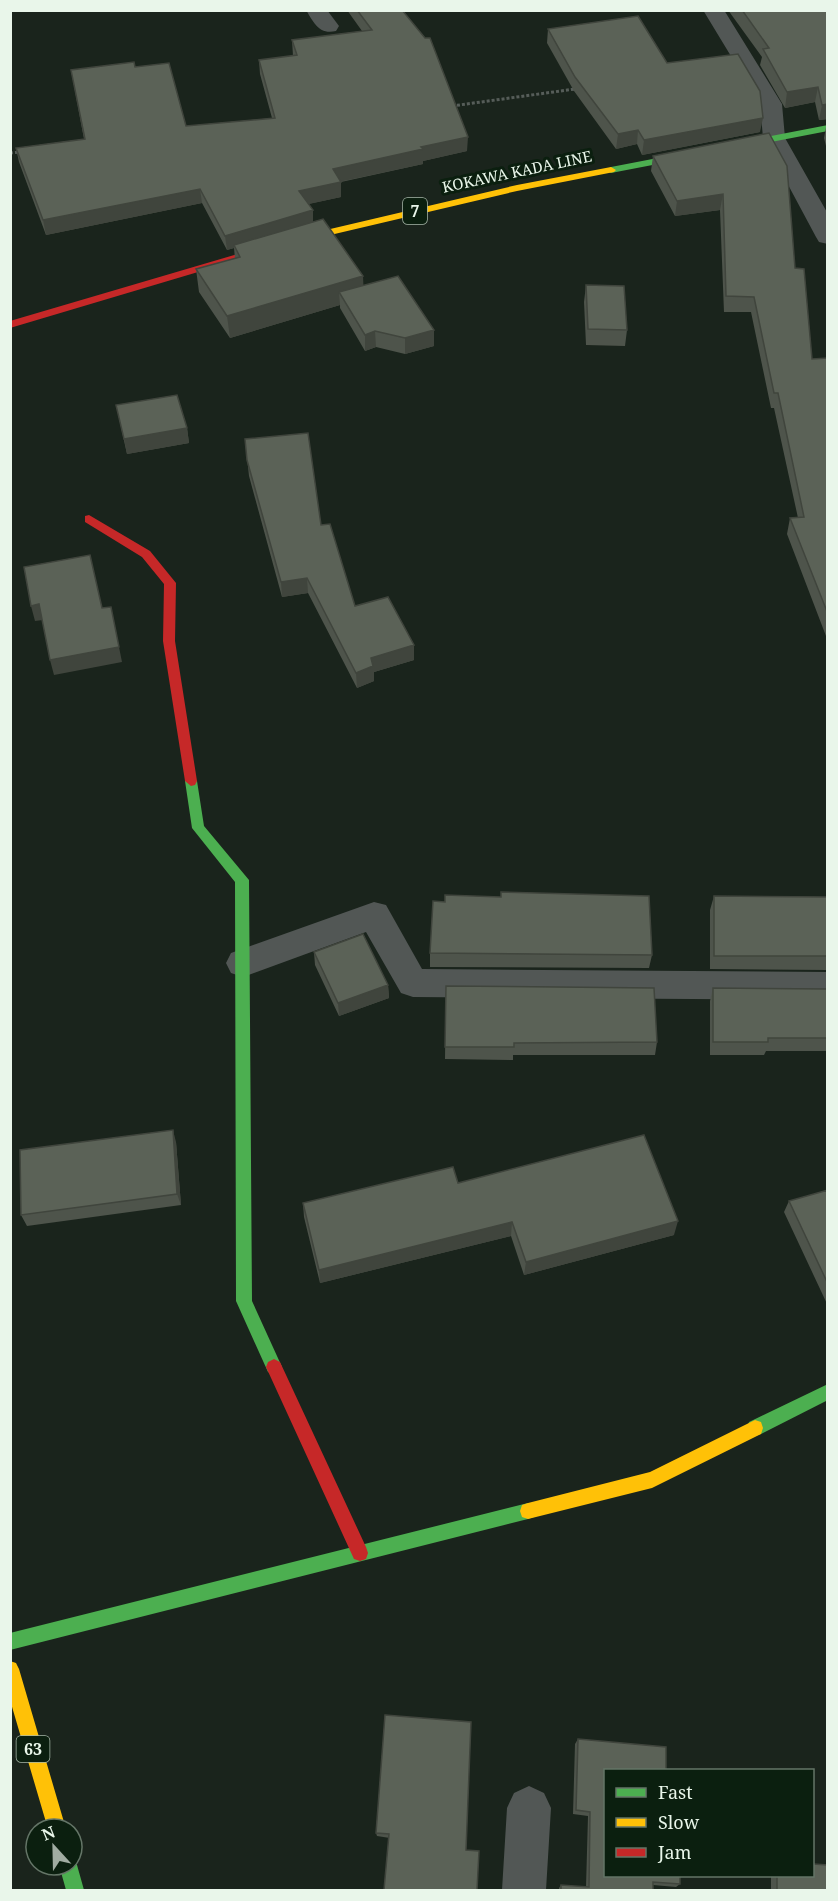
<svg xmlns="http://www.w3.org/2000/svg" width="838" height="1901" font-family="'Noto Serif',serif">
<style>
.lines{fill:none;stroke-linecap:round;stroke-linejoin:round}
.path{stroke:#565d59;stroke-width:3;stroke-dasharray:3 2;stroke-linecap:butt}
.street{fill:#525755;fill-rule:evenodd}
.fast{fill:#4caf50;fill-rule:evenodd}
.slow{fill:#ffc107;fill-rule:evenodd}
.jam{fill:#c62828;fill-rule:evenodd}
.wall{fill:#4e544b}
.shaded-wall{fill:#40453d}
.building{fill:#5b6257;stroke:#40453d;stroke-width:1.5}
.labels{text-anchor:middle;stroke-width:6;stroke-linejoin:round;paint-order:stroke}
.far-street-label{font-size:15px;fill:#e9f6ea;stroke:#0b1f0f}
.shield{fill:#0b1f0f;stroke:#a6b6a8;stroke-width:1.5}
.shield-label{font-size:16px;font-weight:bold;fill:#e9f6ea}
</style>
<rect width="100%" height="100%" fill="#1a241c"/>
<g class="lines">
<path class="path" d="M 452,106 L 575,89
M 10,153 L 21,152"/>
<path class="street" d="M 306,10 L 327,10 L 339,26 L 336,31 C 319,35 314,23 306,10 Z
M 703,10 L 724,10 L 782,104 L 785,138 L 828,214 L 828,244 L 819,242 L 816,237 L 763,138 L 760,104 Z
M 374,902 L 386,905 L 422,969 L 828,972 L 828,1000 L 413,997 L 401,993 L 366,932 L 243,977 L 231,973 L 226,963 L 231,953 Z
M 529,1786 L 544,1793 L 551,1808 L 546,1890 L 502,1890 L 507,1808 L 514,1793 Z"/>
<path class="fast" d="M 828,125 L 828,131 L 611,173 L 606,170 L 611,167 Z
M 191,776 L 197,781 L 204,826 L 249,880 L 252,1301 L 282,1367 L 280,1372 L 274,1375 L 268,1372 L 236,1301 L 235,882 L 192,828 L 185,781 Z
M 828,1384 L 828,1400 L 761,1434 L 755,1436 L 749,1434 L 747,1428 L 749,1422 Z
M 528,1503 L 534,1505 L 536,1511 L 534,1517 L 528,1519 L 10,1650 L 10,1633 Z
M 72,1858 L 77,1865 L 84,1890 L 66,1890 L 59,1865 L 72,1865 Z"/>
<path class="slow" d="M 611,167 L 616,170 L 614,172 L 517,191 L 292,244 L 287,241 L 292,238 L 517,185 Z
M 755,1420 L 761,1422 L 763,1428 L 761,1434 L 652,1488 L 528,1519 L 522,1517 L 520,1511 L 522,1505 L 528,1503 L 650,1472 Z
M 10,1661 L 16,1663 L 19,1669 L 66,1829 L 48,1829 L 10,1700 Z"/>
<path class="jam" d="M 292,238 L 295,239 L 295,243 L 10,328 L 10,321 Z
M 89,515 L 150,551 L 176,583 L 175,641 L 197,781 L 195,785 L 191,786 L 185,781 L 163,641 L 164,584 L 142,557 L 85,522 L 85,516 Z
M 274,1359 L 280,1362 L 366,1547 L 368,1553 L 366,1559 L 360,1561 L 354,1559 L 266,1367 L 268,1362 Z"/>
</g>
<path class="wall" d="M 347,10 L 402,10 L 467,151 L 423,161 L 423,164 L 341,182 L 341,197 L 308,204 L 313,210 L 313,222 L 363,276 L 363,286 L 434,330 L 434,346 L 405,354 L 376,347 L 365,351 L 340,308 L 340,305 L 230,338 L 199,292 L 196,269 L 235,259 L 234,248 L 227,250 L 202,203 L 46,235 L 19,162 L 16,148 L 84,139 L 71,70 L 135,67 L 186,126 L 272,118 L 260,74 L 259,60 L 293,56 L 292,40 L 362,31 Z
M 728,10 L 828,10 L 828,119 L 819,120 L 815,102 L 785,108 L 760,65 L 762,57 Z
M 548,29 L 667,63 L 760,132 L 642,155 L 637,144 L 616,149 L 574,91 L 547,43 Z
M 827,122 L 828,122 L 828,154 L 824,138 Z
M 769,133 L 812,359 L 828,358 L 828,636 L 826,636 L 787,534 L 790,518 L 798,518 L 774,408 L 771,408 L 751,312 L 724,312 L 720,210 L 675,216 L 651,171 L 653,156 Z
M 586,285 L 627,330 L 625,346 L 586,345 L 584,302 Z
M 116,405 L 187,428 L 189,443 L 127,454 Z
M 245,439 L 321,525 L 355,606 L 414,660 L 374,672 L 374,681 L 357,688 L 308,593 L 282,597 L 249,476 Z
M 714,896 L 828,897 L 828,970 L 710,969 L 710,910 Z
M 314,952 L 388,985 L 389,998 L 339,1016 L 315,965 Z
M 430,953 L 652,955 L 649,968 L 430,967 Z
M 446,986 L 657,1042 L 655,1055 L 513,1055 L 513,1060 L 445,1059 Z
M 713,988 L 828,989 L 828,1051 L 766,1051 L 764,1055 L 710,1055 L 710,1001 Z
M 176,1142 L 181,1205 L 27,1226 L 21,1215 Z
M 458,1183 L 674,1235 L 524,1275 L 511,1236 L 320,1283 L 304,1217 L 303,1203 Z
M 828,1190 L 828,1306 L 784,1212 L 789,1201 Z
M 385,1715 L 466,1850 L 377,1836 L 376,1833 Z
M 578,1739 L 606,1770 L 680,1884 L 676,1887 L 653,1885 L 653,1890 L 559,1890 L 559,1888 L 561,1885 L 586,1887 L 588,1816 L 573,1814 L 575,1744 Z
M 771,1875 L 813,1875 L 828,1890 L 771,1890 Z"/>
<path class="shaded-wall" d="M 818,87 L 815,102 L 785,108 L 787,92 Z
M 828,104 L 828,119 L 819,120 L 822,105 Z
M 763,118 L 760,132 L 642,155 L 644,140 Z
M 638,130 L 637,144 L 616,149 L 618,134 Z
M 468,137 L 467,151 L 423,161 L 423,164 L 334,183 L 333,169 L 421,147 Z
M 341,182 L 341,197 L 300,206 L 299,191 Z
M 200,189 L 202,203 L 46,235 L 43,220 Z
M 723,194 L 720,210 L 675,216 L 677,201 Z
M 313,210 L 313,225 L 234,245 L 234,248 L 227,250 L 225,236 Z
M 363,276 L 364,298 L 339,292 L 340,305 L 230,338 L 227,316 Z
M 434,330 L 434,346 L 405,354 L 405,338 Z
M 375,331 L 376,347 L 365,351 L 365,335 Z
M 187,428 L 189,443 L 127,454 L 124,439 Z
M 307,578 L 308,593 L 282,597 L 281,582 Z
M 39,604 L 43,620 L 35,621 L 31,606 Z
M 414,645 L 414,660 L 374,672 L 374,681 L 357,688 L 356,673 L 371,658 Z
M 119,647 L 122,662 L 54,675 L 50,660 Z
M 388,985 L 389,998 L 339,1016 L 338,1003 Z
M 173,1130 L 176,1142 L 181,1205 L 177,1194 Z
M 678,1221 L 674,1235 L 524,1275 L 526,1262 Z
M 512,1222 L 511,1236 L 320,1283 L 319,1270 Z"/>
<path class="building" d="M 357,10 L 402,10 L 425,38 L 430,38 L 468,137 L 421,147 L 423,149 L 333,169 L 341,182 L 299,191 L 313,210 L 225,236 L 200,189 L 43,220 L 16,148 L 85,139 L 71,70 L 134,62 L 135,67 L 169,63 L 186,126 L 275,118 L 259,60 L 297,55 L 292,40 L 372,30 Z
M 742,10 L 828,10 L 828,104 L 822,105 L 818,87 L 787,92 L 763,49 L 769,48 Z
M 638,16 L 667,63 L 738,54 L 760,91 L 763,118 L 644,140 L 638,130 L 618,134 L 575,77 L 548,29 Z
M 769,133 L 787,166 L 795,268 L 804,269 L 812,359 L 828,358 L 828,614 L 790,518 L 804,517 L 778,393 L 774,393 L 754,297 L 726,296 L 723,194 L 677,201 L 653,156 Z
M 323,219 L 363,276 L 227,316 L 196,269 L 240,257 L 234,245 Z
M 398,276 L 434,330 L 405,338 L 375,331 L 365,335 L 339,292 Z
M 586,285 L 624,286 L 627,330 L 588,329 Z
M 177,395 L 187,428 L 124,439 L 116,405 Z
M 308,433 L 321,525 L 330,524 L 355,606 L 388,597 L 414,645 L 371,658 L 373,666 L 356,673 L 307,578 L 281,582 L 247,460 L 245,439 Z
M 90,555 L 102,608 L 111,607 L 119,647 L 50,660 L 39,604 L 31,606 L 24,567 Z
M 501,892 L 649,896 L 652,955 L 430,953 L 433,901 L 445,902 L 445,895 L 501,897 Z
M 714,896 L 828,897 L 828,956 L 714,956 Z
M 363,934 L 388,985 L 338,1003 L 314,952 Z
M 446,986 L 654,988 L 657,1042 L 514,1043 L 514,1047 L 445,1047 Z
M 713,988 L 828,989 L 828,1038 L 768,1038 L 768,1042 L 713,1042 Z
M 173,1130 L 177,1194 L 21,1215 L 20,1150 Z
M 644,1135 L 678,1221 L 526,1262 L 512,1222 L 319,1270 L 303,1203 L 453,1167 L 458,1183 Z
M 828,1190 L 828,1284 L 789,1201 Z
M 385,1715 L 471,1722 L 466,1850 L 479,1851 L 477,1890 L 384,1890 L 389,1834 L 376,1833 Z
M 578,1739 L 666,1747 L 666,1770 L 606,1770 L 606,1875 L 680,1875 L 680,1884 L 653,1882 L 653,1890 L 561,1890 L 561,1885 L 589,1887 L 590,1812 L 576,1810 Z
M 813,1864 L 828,1865 L 828,1890 L 777,1890 L 777,1875 L 813,1875 Z"/>
<g class="labels">
<g class="far-street-label">
<text transform="translate(517 172) rotate(-12)" y="5">KOKAWA KADA LINE</text>
</g>
<g class="shield">
<rect x="403" y="198" width="24" height="26" rx="4.5"/>
<rect x="16.5" y="1736" width="33" height="26" rx="4.5"/>
</g>
<g class="shield-label">
<text x="415" y="217">7</text>
<text x="33" y="1755">63</text>
</g>
</g>
<rect width="838" height="1901" fill="none" stroke="#e9f6ea" stroke-width="24"/>
<rect x="604" y="1769" width="210" height="108" fill="#0b1f0f" stroke="#647567" stroke-width="1.5"/>
<rect x="616" y="1788" width="30" height="9" fill="#4caf50" stroke="#647567" stroke-width="1.5"/>
<text x="658" y="1799" font-size="18" fill="#e9f6ea">Fast</text>
<rect x="616" y="1818" width="30" height="9" fill="#ffc107" stroke="#647567" stroke-width="1.5"/>
<text x="658" y="1829" font-size="18" fill="#e9f6ea">Slow</text>
<rect x="616" y="1848" width="30" height="9" fill="#c62828" stroke="#647567" stroke-width="1.5"/>
<text x="658" y="1859" font-size="18" fill="#e9f6ea">Jam</text>
<g transform="translate(54 1847) rotate(338)"><circle r="28" fill="#0b1f0f" stroke="#647567" stroke-width="1.5"/>
<path d="M0-4.5L10 22L0 15L-10 22Z" fill="#a1aca2"/>
<text y="-9" font-size="16" font-weight="bold" text-anchor="middle" fill="#e9f6ea">N</text>
</g>
</svg>
